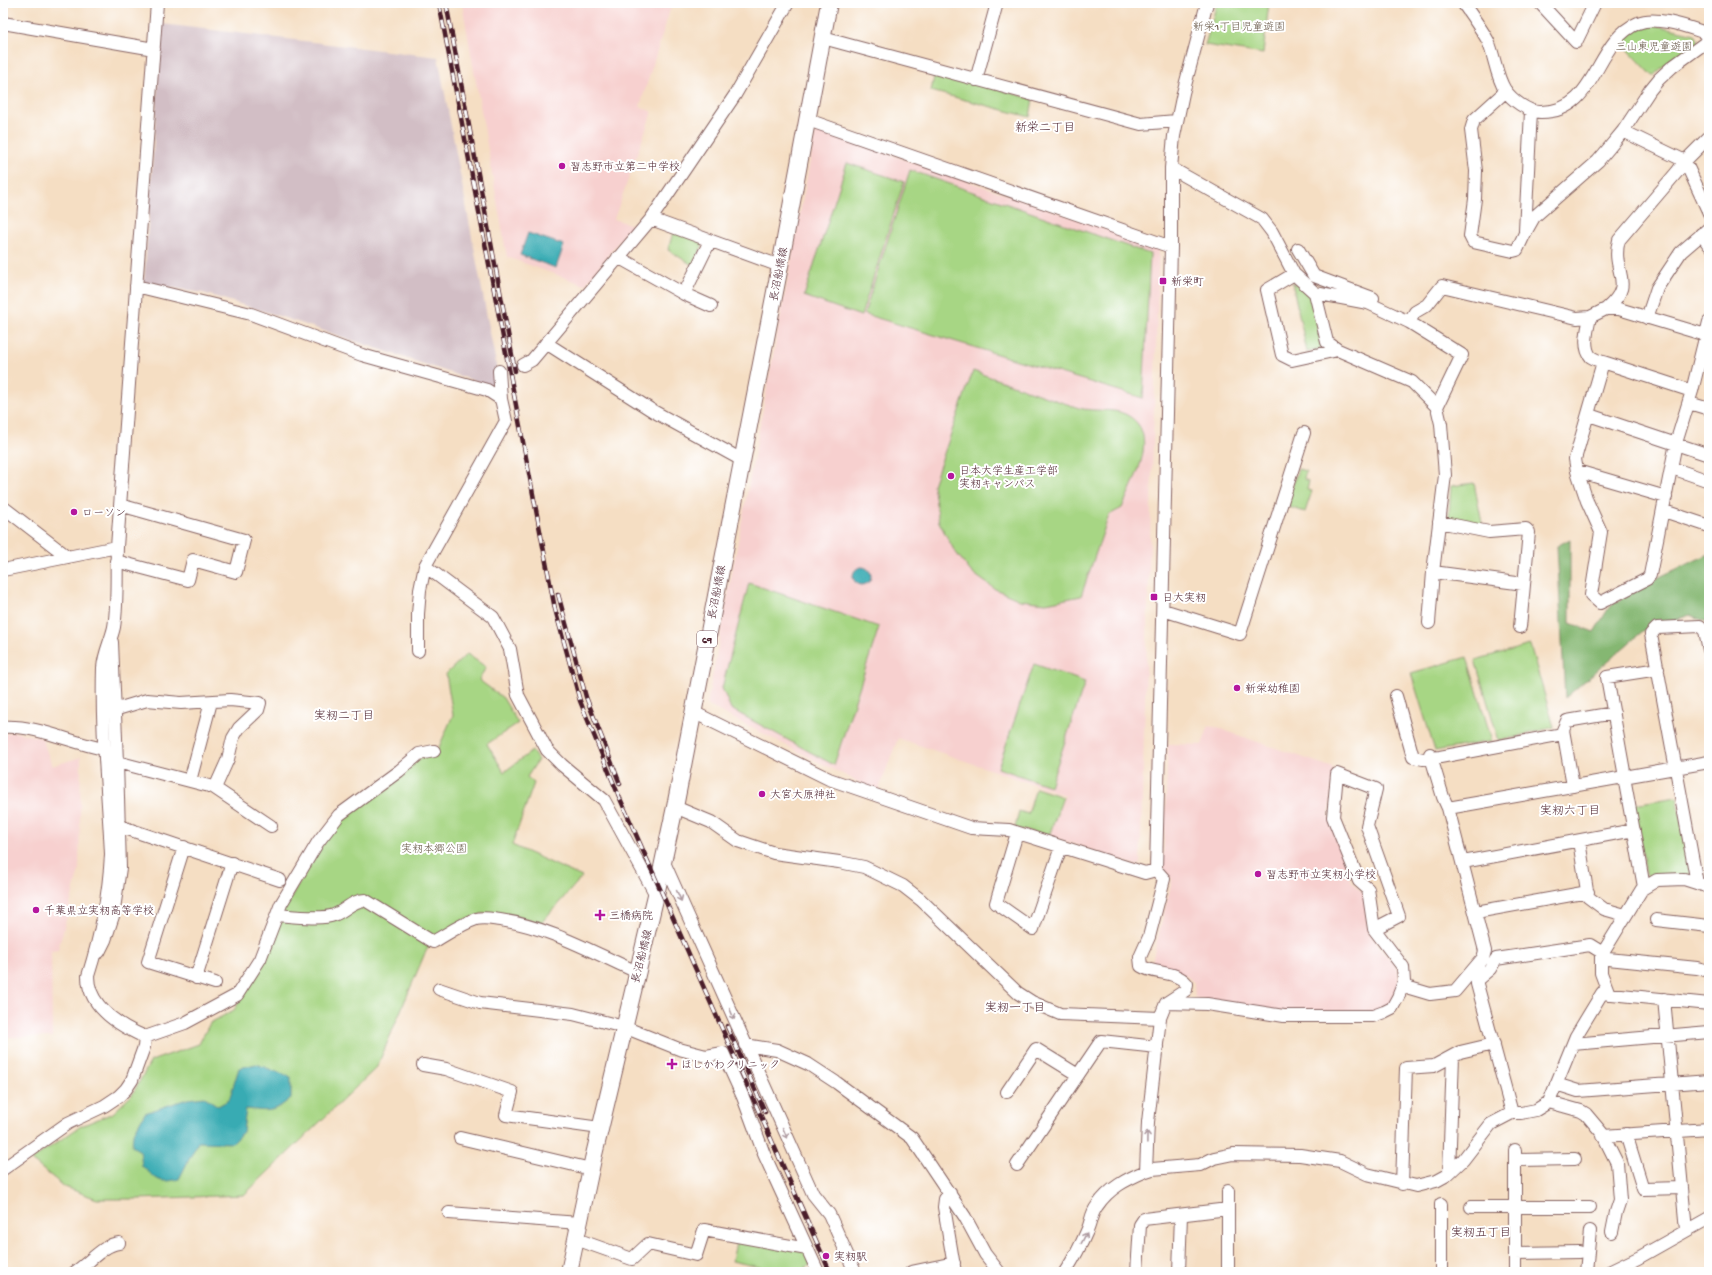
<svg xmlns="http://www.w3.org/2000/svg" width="1712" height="1275" font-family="'Gochi Hand','Klee One',sans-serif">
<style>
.built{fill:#f7d0cf}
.industrial{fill:#d2bec5}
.green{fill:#a7d684;stroke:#787a58}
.forest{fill:#85b772;stroke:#686b4e}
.water{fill:#39abb3;stroke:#42656f}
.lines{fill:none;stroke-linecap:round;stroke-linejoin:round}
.minor-casing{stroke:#866260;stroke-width:14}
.major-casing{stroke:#866260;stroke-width:18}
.minor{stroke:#fff;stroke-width:12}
.major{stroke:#fff;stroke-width:16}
.rail-casing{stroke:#4a1f2b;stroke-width:4.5}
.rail{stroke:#fff;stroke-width:3;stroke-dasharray:9;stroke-linecap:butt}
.oneway{stroke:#ae9aa0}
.poi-dot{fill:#b5179e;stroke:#fff;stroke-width:1.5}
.labels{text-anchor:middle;stroke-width:4;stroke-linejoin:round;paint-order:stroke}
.shield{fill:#fff;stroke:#80626b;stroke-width:1}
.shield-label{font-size:10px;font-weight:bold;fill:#4a1f2b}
.park-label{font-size:11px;fill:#665646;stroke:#fff}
.poi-label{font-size:11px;fill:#4a1f2b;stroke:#fff;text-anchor:start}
.street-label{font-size:11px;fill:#4a1f2b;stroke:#fff}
.neighbourhood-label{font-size:12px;fill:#4a1f2b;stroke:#fff}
</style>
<rect width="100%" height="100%" fill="#fff"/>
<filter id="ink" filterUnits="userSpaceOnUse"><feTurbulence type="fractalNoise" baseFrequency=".025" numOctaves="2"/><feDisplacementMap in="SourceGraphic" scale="8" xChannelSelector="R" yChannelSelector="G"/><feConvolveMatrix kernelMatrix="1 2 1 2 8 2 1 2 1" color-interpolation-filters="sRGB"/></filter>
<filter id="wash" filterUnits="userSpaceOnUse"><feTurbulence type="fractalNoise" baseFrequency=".012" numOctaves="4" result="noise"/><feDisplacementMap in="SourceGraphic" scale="16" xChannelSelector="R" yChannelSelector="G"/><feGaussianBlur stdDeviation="0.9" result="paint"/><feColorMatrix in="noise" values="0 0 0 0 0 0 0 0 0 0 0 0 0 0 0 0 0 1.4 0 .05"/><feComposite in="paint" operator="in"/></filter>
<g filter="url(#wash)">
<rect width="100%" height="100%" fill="#f5dec3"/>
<path class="built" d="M 462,3 L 672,3 L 640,106 L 652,112 L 614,219 L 632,225 L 585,285 L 507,257 Z
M 816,129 L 1159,247 L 1140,863 L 1138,866 L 1050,836 L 1065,795 L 898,738 L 878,792 L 707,705 Z
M 1209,725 L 1333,768 L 1329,817 L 1352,883 L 1365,894 L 1368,933 L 1398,969 L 1399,983 L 1390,1004 L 1371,1013 L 1284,1012 L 1195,998 L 1194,983 L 1187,976 L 1152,962 L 1172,880 L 1163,867 L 1168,744 L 1202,745 Z
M 14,732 L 42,738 L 52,766 L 81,757 L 79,870 L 58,950 L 51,951 L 52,1037 L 3,1037 L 3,734 Z"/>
<path class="industrial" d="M 162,24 L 438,57 L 496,364 L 496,391 L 484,384 L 279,316 L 203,293 L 144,283 Z"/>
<path class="green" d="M 1217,3 L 1269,3 L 1263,54 L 1205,45 Z
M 1655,25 L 1695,34 L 1699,42 L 1668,62 L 1653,76 L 1621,42 L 1636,29 Z
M 935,72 L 1033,99 L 1030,117 L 931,91 Z
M 847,163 L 904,182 L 861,316 L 804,296 Z
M 910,170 L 1150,254 L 1143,398 L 864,314 Z
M 674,229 L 704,241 L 694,266 L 668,250 Z
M 1292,282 L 1311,297 L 1322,346 L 1320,349 L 1307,352 Z
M 973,371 C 1008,383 1044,397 1079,408 C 1093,412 1113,408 1125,414 C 1163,432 1133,481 1122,508 L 1109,515 L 1081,596 L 1046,603 L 1020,600 L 995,589 L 971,572 L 954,550 L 939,522 L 933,485 Z
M 1298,469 L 1306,471 L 1304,479 L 1309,481 L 1307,490 L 1312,491 L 1305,512 L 1286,506 Z
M 1474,483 L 1483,528 L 1450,520 L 1449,516 L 1451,486 Z
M 749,583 L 879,627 L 834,765 L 731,709 L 722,688 Z
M 1530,645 L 1554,727 L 1499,741 L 1475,660 Z
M 467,654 L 486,667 L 479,680 L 503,698 L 518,723 L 487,744 L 504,772 L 532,751 L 538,760 L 527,777 L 534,783 L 512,845 L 582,877 L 541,923 L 511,915 L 496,913 L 481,914 L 436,935 L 425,953 L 377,1067 L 244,1195 L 138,1199 L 97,1199 L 65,1187 L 31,1160 L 81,1126 L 113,1113 L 132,1095 L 151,1061 L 199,1044 L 210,1023 L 234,1010 L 263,963 L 279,919 L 304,875 L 330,833 L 343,818 L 421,758 L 436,754 L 453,715 L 446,674 Z
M 1467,657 L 1492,741 L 1435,751 L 1411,673 Z
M 1034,664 L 1085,682 L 1050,786 L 998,768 Z
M 1036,788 L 1063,797 L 1049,836 L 1015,828 L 1019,811 L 1028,814 Z
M 1677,797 L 1692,876 L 1647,881 L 1634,804 Z
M 737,1238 L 806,1251 L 812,1264 L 806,1267 L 805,1272 L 781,1272 L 732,1261 Z"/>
<path class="forest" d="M 1570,539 L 1570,623 L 1594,632 L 1610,606 L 1657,578 L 1709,554 L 1709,623 L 1690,615 L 1644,630 L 1565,698 L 1557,546 Z"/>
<path class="water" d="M 528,233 L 564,245 L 556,268 L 520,255 Z
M853 576a9 9 0 1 1 18 0a9 9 0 1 1-18 0Z
M 256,1064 L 291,1077 L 291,1098 C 272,1114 268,1111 246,1109 L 243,1132 L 232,1143 L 198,1142 L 179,1179 C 158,1184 158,1180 142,1166 L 140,1151 L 132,1146 L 133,1134 L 145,1113 L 187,1099 L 205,1097 L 218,1106 L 229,1100 L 239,1068 Z"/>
</g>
<g filter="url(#ink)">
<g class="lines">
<defs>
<path id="minor" d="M 157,3 L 117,547 C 116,572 118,603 114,627 C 111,641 104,653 103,668 C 101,730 108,792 111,854 C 109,893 100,938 88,976 C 88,1007 120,1026 145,1037 L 185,1023 L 237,995 L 260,959 L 281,904 L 318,842 L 339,815 L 399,771 L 419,754 L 434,751
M 1463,3 C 1471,15 1481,28 1488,41 C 1495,57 1496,76 1505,90 C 1512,100 1528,112 1540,112 C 1598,113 1593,42 1638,23 C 1657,15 1690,28 1709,34
M 1540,3 L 1576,42 L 1595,3
M 3,23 L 154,49
M 823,38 L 1141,124 L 1176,121
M 976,80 L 997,3
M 1506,91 L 1474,120 L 1471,130 L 1476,171 L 1475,199 L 1470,236 L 1473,242 L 1513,251 L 1517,250 L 1525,233 L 1534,217 L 1598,161 L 1609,148 L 1623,131 L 1650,90 L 1659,79 L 1672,67 L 1709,40
M 808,120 L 1171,247
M 1623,131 L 1685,161 L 1709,213
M 1171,168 L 1262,219 L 1272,232 L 1294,274 L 1315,293 L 1327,342 L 1338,350 L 1412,382 L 1437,407 L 1441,424 L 1445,475 L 1433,572 L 1429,623
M 651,219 L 780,266
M 1525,231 L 1531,111
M 1701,234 L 1709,245
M 1298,249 L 1314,276 L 1373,298
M 618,257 L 684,294 L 710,241
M 1294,274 L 1267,290 L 1282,355 L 1292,360 L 1338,350
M 136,286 L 251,314 L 362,355 L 487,390 L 501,399
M 1315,293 L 1368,303 L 1409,322 L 1462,355 L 1437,407
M 684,294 L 711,306
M 1606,309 C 1638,282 1610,273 1619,240 L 1677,172 L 1685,161 L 1709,137
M 1590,317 C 1588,328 1582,347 1591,357 C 1594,359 1599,361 1603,362 L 1692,391
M 1647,318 L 1657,288 L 1681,252 L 1709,228
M 1409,322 L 1415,312 L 1427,305 L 1442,286 L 1577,318 L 1590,317 L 1606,309 L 1619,309 L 1709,336
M 546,343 L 653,411 L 742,460
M 1603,362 L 1575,459 L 1577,471 L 1587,501 L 1601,532 L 1591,595 L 1600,603 L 1647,579 L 1650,575 L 1676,443 L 1692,391 L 1709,322
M 523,365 L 532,360 L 651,219 L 735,95 L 788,3
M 1689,403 L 1709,409
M 1589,415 L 1709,455
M 1672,468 L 1709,481
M 1577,471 L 1666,497
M 3,507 L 68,557
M 1664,511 L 1709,526
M 1439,522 L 1489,532 L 1526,529 L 1529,532 L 1520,627
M 116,561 L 188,580 L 193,560 L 236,572 L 244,540 L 120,505
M 425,566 L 493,617 L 510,649 L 518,695 L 547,750 L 562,765 L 604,800 L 656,895
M 3,570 L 117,547
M 1433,572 L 1524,584
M 1163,610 L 1240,634 L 1304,433
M 418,651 L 418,614 L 420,590 L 425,566 L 506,421 L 501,399 L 499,371
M 1396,696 L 1413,757 L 1423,759 L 1440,757 L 1563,734
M 114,710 L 147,700 L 181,703 L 230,700 L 260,703 L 258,710 L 239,728 L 233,738 L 228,759 L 215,788
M 693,712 L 829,779 L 971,828 L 1009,830 L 1145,873 L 1156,870
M 3,727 C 38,725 71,743 104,749
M 117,762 L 213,787 L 271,826
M 1624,777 L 1644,887
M 1625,777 L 1607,677 L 1658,669
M 190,781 L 211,702
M 1573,786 L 1563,730 L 1567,721 L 1614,713
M 675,807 L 711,822 L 738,841 L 774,853 L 839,862 L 864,867 L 903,886 L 921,900 L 1018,993 L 1032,1002 L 1060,1014 L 1160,1018
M 1448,808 L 1709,762
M 119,826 L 280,880
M 1017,833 L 996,903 L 1033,929 L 1061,847
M 1579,841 L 1588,897 L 1604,909 L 1625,915
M 184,847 L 148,962 L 215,983
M 663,860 L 813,1194 L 829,1214 L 855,1272
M 1463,862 L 1634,830
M 1697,883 L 1651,634 L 1657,628 L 1700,626 L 1705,631 L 1709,650
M 1476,912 L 1588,892
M 277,915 C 291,916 322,920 334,915 C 345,911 353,900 365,900 L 433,942 C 447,934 461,924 476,919 C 485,917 492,919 500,920 C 549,927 592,952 637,972
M 1656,920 L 1709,926
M 99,952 L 105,940 L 113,916 L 120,868 L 117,762 L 112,642
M 1601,956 L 1608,959 L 1697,968 L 1709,971
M 196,978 L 232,863
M 1403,986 L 1430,994 L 1455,991 L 1483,958 L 1485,951 L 1448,808 L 1443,797 L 1430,754
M 439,989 L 480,1003 L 573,1014 L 624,1027 L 679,1049 L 706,1056 L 723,1053 L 743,1097 L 764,1154 L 818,1272
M 1609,994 L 1601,973 L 1601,956 L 1642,889 L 1657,880 L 1684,879 L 1709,887
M 1664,999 L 1686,1230
M 1166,1003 L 1207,1004 L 1284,1016 L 1373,1016 L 1384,1012 L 1392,1008 L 1398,997 L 1404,982 L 1403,967 L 1374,929 L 1368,889 L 1359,881 L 1333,817 L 1337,774 L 1376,789 L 1367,826 L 1399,916 L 1374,929
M 1573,1044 L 1709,1032
M 745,1045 L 777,1050 L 808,1064 L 837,1083 L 912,1138 L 965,1217 L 985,1254 L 999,1272
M 423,1065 L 446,1069 L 512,1092 L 506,1115 L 600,1128
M 1556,1084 L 1578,1091 L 1709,1081
M 1007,1092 L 1036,1049 L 1078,1075
M 1549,1102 L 1576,1036 L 1602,993 L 1709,1004
M 1512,1113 L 1521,1113 L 1536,1110 L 1549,1102 L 1581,1111 L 1586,1114 L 1602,1133 L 1617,1163 L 1620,1200 L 1616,1212 L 1612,1232
M 1626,1134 L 1643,1189 L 1682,1188
M 1603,1136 L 1709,1129
M 460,1138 L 591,1169
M 1515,1150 L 1515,1272
M 1515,1160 L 1575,1159
M 1017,1165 L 1101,1041 L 1157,1047
M 3,1169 L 68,1123 L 104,1106 L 119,1096 L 126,1089 L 132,1080 L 144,1047 L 145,1037
M 1146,1171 L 1152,1169 L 1200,1165 L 1214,1158 L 1233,1154 L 1300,1155 L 1340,1161 L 1367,1174 L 1416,1186 L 1436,1181 L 1447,1175 L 1463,1160 L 1491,1124 L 1512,1113 L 1477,984 L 1477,980 L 1490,969 L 1496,959 L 1590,945 L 1603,953
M 1449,1173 L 1453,1056
M 1402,1184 L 1406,1068 L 1434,1066 L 1460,1052 L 1494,1044
M 950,1193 L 945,1199 L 944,1207 L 955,1272
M 1471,1207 L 1590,1207
M 449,1213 L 579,1223
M 576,1239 L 632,1259 L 648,1244 L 696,1255 L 704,1230 L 807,1249
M 1515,1253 L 1579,1252
M 75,1272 C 88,1264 104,1244 119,1243
M 911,1272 L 954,1263
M 1065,1272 C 1073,1260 1081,1245 1087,1231 C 1091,1223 1091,1213 1097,1206 C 1109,1188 1127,1179 1146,1171 L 1148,1122 L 1160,1018 L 1166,1003 L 1186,990 L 1187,984 C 1176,970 1155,975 1141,966 L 1140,957 L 1149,937 L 1164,879 L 1156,870 L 1171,247 L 1171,168 L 1174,136 L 1183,93 L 1207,3
M 1137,1272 L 1140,1225 L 1144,1219 L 1228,1209
M 1179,1272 L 1181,1215
M 1228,1272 L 1228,1191
M 1441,1272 L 1441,1204
M 1586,1272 L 1590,1231
M 1609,1272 L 1638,1258 L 1709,1218"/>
<path id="major" d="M 569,1272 L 593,1159 L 656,895 L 675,807 L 780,266 L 829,3"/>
</defs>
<use href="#minor" class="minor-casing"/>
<use href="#major" class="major-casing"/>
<use href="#minor" class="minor"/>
<use href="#major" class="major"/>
<defs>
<path id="rail" d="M 439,3 L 555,609 L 580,701 L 618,794 L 830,1272
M 446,3 L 515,371
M 558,594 L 586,697 L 620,784
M 727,1026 L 765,1112"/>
</defs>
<use href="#rail" class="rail-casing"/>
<use href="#rail" class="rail"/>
</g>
<defs><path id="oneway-shaft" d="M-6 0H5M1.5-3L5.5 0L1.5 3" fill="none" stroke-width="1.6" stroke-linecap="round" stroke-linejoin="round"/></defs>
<g class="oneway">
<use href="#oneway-shaft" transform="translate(679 896) rotate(66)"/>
<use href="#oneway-shaft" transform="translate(732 1014) rotate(67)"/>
<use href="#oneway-shaft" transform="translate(785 1133) rotate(66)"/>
<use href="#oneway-shaft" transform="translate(1147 1137) rotate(-89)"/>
<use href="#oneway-shaft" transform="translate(1084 1238) rotate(-63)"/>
</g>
</g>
<g class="poi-dot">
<circle cx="562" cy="166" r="4"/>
<rect x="1159" y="277" width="8" height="8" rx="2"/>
<circle cx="951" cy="476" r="4"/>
<circle cx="74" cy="512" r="4"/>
<rect x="1150" y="593" width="8" height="8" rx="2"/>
<circle cx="1237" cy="688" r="4"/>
<circle cx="762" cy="794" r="4"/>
<circle cx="1258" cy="874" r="4"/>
<circle cx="36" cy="910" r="4"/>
<path d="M598 909h4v4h4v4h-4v4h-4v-4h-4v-4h4z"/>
<path d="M670 1058h4v4h4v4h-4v4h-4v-4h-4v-4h4z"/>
<circle cx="826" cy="1256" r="4"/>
</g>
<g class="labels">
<rect class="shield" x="697" y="631" width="20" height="16" rx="3"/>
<g class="shield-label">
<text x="707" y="643">69</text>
</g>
<g class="park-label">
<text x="1239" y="30">新栄1丁目児童遊園</text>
<text x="1654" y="50">三山東児童遊園</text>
<text x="434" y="852">実籾本郷公園</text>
</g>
<g class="poi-label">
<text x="570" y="170">習志野市立第二中学校</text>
<text x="1171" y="285">新栄町</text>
<text x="959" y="474">日本大学生産工学部<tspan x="959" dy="13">実籾キャンパス</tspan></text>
<text x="82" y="516">ローソン</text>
<text x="1162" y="601">日大実籾</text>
<text x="1245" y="692">新栄幼稚園</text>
<text x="770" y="798">大宮大原神社</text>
<text x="1266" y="878">習志野市立実籾小学校</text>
<text x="44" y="914">千葉県立実籾高等学校</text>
<text x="609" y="919">三橋病院</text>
<text x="681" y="1068">ほしかわクリニック</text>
<text x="834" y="1260">実籾駅</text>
</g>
<g class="street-label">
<text transform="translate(778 274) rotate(-79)" y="4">長沼船橋線</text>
<text transform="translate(716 592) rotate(-79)" y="4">長沼船橋線</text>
<text transform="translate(641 956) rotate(-76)" y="4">長沼船橋線</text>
</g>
<g class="neighbourhood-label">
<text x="1045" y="131">新栄二丁目</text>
<text x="344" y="719">実籾二丁目</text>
<text x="1570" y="814">実籾六丁目</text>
<text x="1015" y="1011">実籾一丁目</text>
<text x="1481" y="1236">実籾五丁目</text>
</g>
</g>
<rect width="1712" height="1275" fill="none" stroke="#fff" stroke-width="16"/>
</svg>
